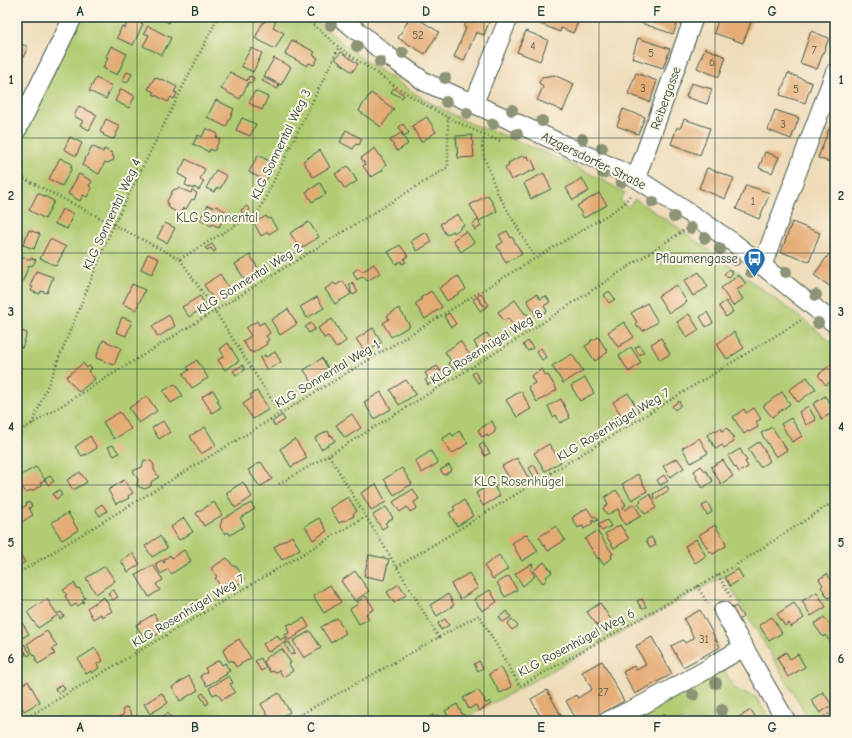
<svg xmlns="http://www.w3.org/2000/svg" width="852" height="738" font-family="'Comic Neue',sans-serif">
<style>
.green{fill:#b1cc73;stroke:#688454}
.building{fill:#e4ab74}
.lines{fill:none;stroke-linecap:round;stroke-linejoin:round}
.minor-casing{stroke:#3e5548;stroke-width:20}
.path{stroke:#3e5548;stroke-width:2.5;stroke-dasharray:1 3;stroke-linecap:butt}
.minor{stroke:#fff;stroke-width:18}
.tree{fill:#8c9477}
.grid{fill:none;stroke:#1f3d34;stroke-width:1;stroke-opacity:0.55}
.labels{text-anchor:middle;stroke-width:4;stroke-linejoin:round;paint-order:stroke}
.number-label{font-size:11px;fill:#505844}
.street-label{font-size:13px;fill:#1f3d34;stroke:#fcf5e5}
.park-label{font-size:13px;fill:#3c5a41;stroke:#fcf5e5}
.poi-label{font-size:13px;fill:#1f3d34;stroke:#fcf5e5;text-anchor:end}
.neatline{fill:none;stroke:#1f3d34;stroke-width:1.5}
.grid-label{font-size:13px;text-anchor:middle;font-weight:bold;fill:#1f3d34}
</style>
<rect width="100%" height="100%" fill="#fcf5e5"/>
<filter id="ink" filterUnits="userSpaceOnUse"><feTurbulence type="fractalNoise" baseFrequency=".025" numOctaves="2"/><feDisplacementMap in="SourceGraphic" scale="8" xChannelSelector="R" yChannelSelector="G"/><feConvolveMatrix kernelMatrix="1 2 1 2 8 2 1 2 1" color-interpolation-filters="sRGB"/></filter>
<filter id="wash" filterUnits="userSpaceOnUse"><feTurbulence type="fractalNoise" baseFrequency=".012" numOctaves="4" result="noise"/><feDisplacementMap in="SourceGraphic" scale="16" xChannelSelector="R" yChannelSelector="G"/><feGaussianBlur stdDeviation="0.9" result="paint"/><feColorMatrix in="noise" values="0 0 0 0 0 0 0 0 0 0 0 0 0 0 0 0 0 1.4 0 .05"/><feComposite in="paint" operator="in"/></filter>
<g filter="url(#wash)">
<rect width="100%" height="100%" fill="#eedcb9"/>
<path class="green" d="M 81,17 L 312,17 L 342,43 L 368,63 L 424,99 L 451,114 L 476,126 L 503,135 L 553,156 L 601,179 L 625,193 L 620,200 L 628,207 L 635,199 L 680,229 L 808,323 L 835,345 L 835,721 L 810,721 L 767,648 L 724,576 L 460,721 L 17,721 L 17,148 Z
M 722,667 L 735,689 L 756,697 L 770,721 L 626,721 Z"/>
<g id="blocks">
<path class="building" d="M 158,17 L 172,17 L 169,23 Z
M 267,17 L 276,21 L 273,27 L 284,33 L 275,49 L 255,38 L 263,22 L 265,22 Z
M 410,17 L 415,17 L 439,32 L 425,54 L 398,38 Z
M 468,17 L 491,17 L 484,35 L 476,32 L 464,61 L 454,57 L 466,28 L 464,27 Z
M 527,17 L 566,17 L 578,22 L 573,33 L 561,28 L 560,32 L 526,18 Z
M 640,17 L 680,17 L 673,34 L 638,22 Z
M 719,17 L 753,17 L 743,43 L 714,33 Z
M 130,18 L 143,24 L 133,45 L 117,38 L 122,26 L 125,28 Z
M 148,26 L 171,38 L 162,55 L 143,46 L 149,35 L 144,33 Z
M 526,31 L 548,40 L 540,61 L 517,52 Z
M 811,31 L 829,38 L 817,69 L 800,63 Z
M 638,38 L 670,49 L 663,68 L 632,58 Z
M 292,40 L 315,52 L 313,55 L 318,58 L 314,65 L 309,63 L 307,66 L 285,54 Z
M 17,42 L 28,47 L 19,66 L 17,65 Z
M 111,46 L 127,54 L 117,75 L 103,68 L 108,58 L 106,57 Z
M 251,48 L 262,53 L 254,70 L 253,72 L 241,66 Z
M 705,48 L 726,57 L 719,77 L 697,68 Z
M 341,52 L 358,64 L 352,72 L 335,59 Z
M 274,58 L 291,67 L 281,85 L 264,76 Z
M 127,72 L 132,74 L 127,83 L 122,81 Z
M 230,72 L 247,81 L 249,76 L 254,78 L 252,83 L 249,82 L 240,99 L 221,89 Z
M 636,73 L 657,81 L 650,102 L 628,94 Z
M 788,73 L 812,83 L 805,103 L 780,95 Z
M 554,75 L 574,84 L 563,111 L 537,100 L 543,87 L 539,83 L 542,77 Z
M 155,77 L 161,80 L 162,79 L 177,87 L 174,92 L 177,93 L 174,99 L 171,97 L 168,102 L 153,94 L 154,92 L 148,89 Z
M 96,78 L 112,86 L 106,99 L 89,91 Z
M 264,78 L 279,85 L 278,89 L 262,81 Z
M 691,83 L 712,89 L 707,104 L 686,97 Z
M 394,88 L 404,95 L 402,98 L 391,92 Z
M 121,89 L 135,96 L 129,108 L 115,101 Z
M 255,91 L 268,97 L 262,110 L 249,103 Z
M 371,93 L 394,109 L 381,127 L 359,111 L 361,107 Z
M 216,100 L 234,109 L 226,127 L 207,117 Z
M 79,106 L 97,115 L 89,130 L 80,125 L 83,121 L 74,116 Z
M 623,109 L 645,117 L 638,134 L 617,126 Z
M 775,110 L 799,118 L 791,139 L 768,130 Z
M 427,117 L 436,132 L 421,142 L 412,126 Z
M 242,118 L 256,124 L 250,136 L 236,130 Z
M 106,119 L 120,126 L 114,139 L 113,138 L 112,139 L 103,135 L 104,134 L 100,132 Z
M 684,119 L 710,128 L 700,155 L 671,144 L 677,127 L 680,129 Z
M 403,124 L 409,133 L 404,136 L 399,127 Z
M 206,128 L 218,134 L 216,137 L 220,139 L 214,151 L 210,149 L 209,152 L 193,144 L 198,135 L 202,137 Z
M 829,129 L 835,131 L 835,164 L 818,158 Z
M 346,130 L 362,139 L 359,145 L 356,144 L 353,149 L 340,142 Z
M 401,133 L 408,144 L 397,151 L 390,140 Z
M 472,135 L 474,157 L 458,158 L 456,136 Z
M 70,137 L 82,143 L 76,156 L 64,149 Z
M 92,146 L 103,152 L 104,149 L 112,153 L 114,160 L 107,163 L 105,162 L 99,174 L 82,165 Z
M 375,148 L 386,165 L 382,168 L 383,170 L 372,177 L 371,176 L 370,176 L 363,166 L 365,164 L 361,158 Z
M 320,150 L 330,167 L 313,177 L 303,161 Z
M 765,152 L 779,157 L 772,173 L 759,168 Z
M 258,155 L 275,164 L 266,181 L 249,172 Z
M 524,155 L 525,157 L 528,156 L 530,161 L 532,160 L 536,169 L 511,180 L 505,168 L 509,166 L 508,163 Z
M 60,158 L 72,164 L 70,167 L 72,168 L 62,186 L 49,179 Z
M 186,159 L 205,169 L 200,179 L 204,181 L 199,190 L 194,187 L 194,189 L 185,185 L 187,179 L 178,174 Z
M 348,166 L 357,181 L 345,189 L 335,174 Z
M 707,168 L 734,178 L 725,199 L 699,188 Z
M 216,170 L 227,176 L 220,189 L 217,187 L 214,192 L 206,188 Z
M 544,173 L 551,189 L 531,199 L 524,183 Z
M 79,174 L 92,181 L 89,186 L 92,188 L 87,197 L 83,195 L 80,201 L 68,194 Z
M 582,178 L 589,191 L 573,200 L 566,188 Z
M 320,183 L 326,194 L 312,202 L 306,192 Z
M 746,185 L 770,193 L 759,219 L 736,209 Z
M 179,188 L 191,193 L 192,190 L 197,193 L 194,200 L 192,199 L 186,209 L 183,208 L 180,214 L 169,208 L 167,201 L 173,190 Z
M 38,193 L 54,201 L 45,219 L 29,210 Z
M 599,193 L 607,205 L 584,218 L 577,206 Z
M 488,195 L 497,211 L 479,221 L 470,205 Z
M 208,205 L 214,208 L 216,206 L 227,212 L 219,227 L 212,224 L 211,226 L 200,219 Z
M 247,206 L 250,210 L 243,214 L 241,210 Z
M 62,209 L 73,214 L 67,229 L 55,224 Z
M 458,214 L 464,225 L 460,227 L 461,228 L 454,233 L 453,231 L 446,235 L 440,224 Z
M 266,216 L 268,219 L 270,218 L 277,229 L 269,234 L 268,232 L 261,236 L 254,223 Z
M 478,220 L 481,226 L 475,230 L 472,224 Z
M 309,222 L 319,237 L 300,249 L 290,233 Z
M 792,222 L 820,233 L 809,262 L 781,252 Z
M 165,223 L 175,228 L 167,243 L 157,238 Z
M 29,230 L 40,234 L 34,249 L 23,245 Z
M 466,231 L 474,242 L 461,252 L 453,240 Z
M 507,231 L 511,238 L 512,237 L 522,254 L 506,263 L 497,246 L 503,242 L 499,235 Z
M 426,232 L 432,242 L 417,251 L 411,241 Z
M 50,239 L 66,247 L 56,266 L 40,258 Z
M 212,244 L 216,250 L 214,252 L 211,248 L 207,250 L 205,248 Z
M 400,245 L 408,256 L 404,259 L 406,262 L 402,264 L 401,261 L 396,264 L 388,252 Z
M 148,254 L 159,259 L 152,274 L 141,269 Z
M 829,254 L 835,259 L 835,290 L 814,275 Z
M 250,255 L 261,273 L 246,282 L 235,264 Z
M 18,256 L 30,260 L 31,258 L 36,260 L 32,266 L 29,265 L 22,283 L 17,281 L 17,259 Z
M 374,264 L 380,273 L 367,281 L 363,276 L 357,280 L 353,272 L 359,268 L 362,272 Z
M 729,269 L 733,273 L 728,278 L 724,274 Z
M 36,271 L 53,277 L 47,293 L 41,291 L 40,294 L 31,291 L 33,287 L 30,286 Z
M 699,272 L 708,287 L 693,296 L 684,281 Z
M 220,274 L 231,291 L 215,302 L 204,285 Z
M 739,275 L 746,284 L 737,290 L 743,299 L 733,306 L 721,288 Z
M 458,276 L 466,289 L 447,301 L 439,288 Z
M 343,281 L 351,294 L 335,304 L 325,289 L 334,283 L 336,285 Z
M 352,282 L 358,292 L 353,295 L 350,290 L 351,289 L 349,285 Z
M 132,284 L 145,290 L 136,310 L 123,304 Z
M 676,285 L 687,302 L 669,313 L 658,296 Z
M 431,291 L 442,307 L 425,319 L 415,304 L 422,299 L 420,298 Z
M 609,291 L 615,299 L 609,303 L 604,295 Z
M 481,294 L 489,305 L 480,311 L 473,300 L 477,297 L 484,306 L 477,297 Z
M 537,294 L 540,299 L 546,296 L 550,302 L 544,306 L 547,311 L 537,317 L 527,300 Z
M 200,296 L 206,306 L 189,317 L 182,307 Z
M 317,297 L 324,308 L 307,318 L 300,307 Z
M 515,300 L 525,314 L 526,313 L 532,320 L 517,331 L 508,318 L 504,321 L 498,312 Z
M 726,301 L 733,312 L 726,317 L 719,306 Z
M 647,303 L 658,322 L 643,331 L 640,327 L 638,328 L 635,323 L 637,322 L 631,313 Z
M 399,308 L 410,326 L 391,337 L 383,323 L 389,319 L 387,316 Z
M 288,309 L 297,324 L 280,335 L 271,320 Z
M 707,312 L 713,323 L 706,327 L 700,317 Z
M 449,313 L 456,324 L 451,327 L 444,316 Z
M 689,314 L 699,330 L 687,338 L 677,322 Z
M 169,315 L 175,326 L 158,337 L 152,326 Z
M 122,317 L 132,321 L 126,336 L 116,332 Z
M 332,319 L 346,341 L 336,348 L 328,336 L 324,338 L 318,328 Z
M 257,321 L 259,325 L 264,322 L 270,333 L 266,336 L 269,340 L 266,342 L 267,344 L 253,353 L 251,351 L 250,352 L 243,341 L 251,336 L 246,328 Z
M 624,322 L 634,337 L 618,347 L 608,332 Z
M 311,323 L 315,329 L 309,333 L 305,327 Z
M 373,328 L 382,342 L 366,353 L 356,339 Z
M 17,329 L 27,333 L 22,348 L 17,346 Z
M 734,332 L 744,348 L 727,359 L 717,344 Z
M 487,333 L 494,344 L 483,351 L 482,349 L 479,351 L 474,342 Z
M 598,337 L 608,352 L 595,361 L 585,346 L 590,343 L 591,340 L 594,340 Z
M 661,338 L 670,354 L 660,360 L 651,344 Z
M 103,340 L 121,348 L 114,365 L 96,358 Z
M 460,341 L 472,358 L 456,369 L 455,366 L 452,368 L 448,363 L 451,361 L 445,352 Z
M 528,341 L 533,348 L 528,351 L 523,345 Z
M 228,343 L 239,361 L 225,370 L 218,360 L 224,356 L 220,349 Z
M 639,345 L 644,352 L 639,355 L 635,348 Z
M 631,347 L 641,363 L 629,372 L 619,356 Z
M 541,348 L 546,357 L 542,360 L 536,351 Z
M 275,352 L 281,362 L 267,370 L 260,358 L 265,355 L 266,357 Z
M 572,354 L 583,371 L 563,383 L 552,366 Z
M 322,358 L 332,375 L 314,386 L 304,370 Z
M 197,360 L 208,378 L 192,388 L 183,374 L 189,370 L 187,367 Z
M 835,361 L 835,378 L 826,385 L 818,375 Z
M 83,363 L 87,368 L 89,366 L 92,368 L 88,371 L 95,379 L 79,392 L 66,377 Z
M 243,365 L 245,370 L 236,375 L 233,371 Z
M 437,366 L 444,376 L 428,385 L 425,380 L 428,378 L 425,373 Z
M 542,369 L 546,376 L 548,375 L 557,390 L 537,402 L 528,387 L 535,383 L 531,376 Z
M 475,372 L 481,381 L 478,383 L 472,374 Z
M 807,377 L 816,389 L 798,402 L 789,390 Z
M 585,378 L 594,393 L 580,401 L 571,386 Z
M 406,380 L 416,394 L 399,405 L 390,390 Z
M 175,384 L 183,396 L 171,403 L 163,391 Z
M 213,390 L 219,400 L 217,401 L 221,407 L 212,413 L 202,397 Z
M 257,391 L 269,409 L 253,419 L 243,404 L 252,398 L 250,395 Z
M 521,391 L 531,409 L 517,417 L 506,400 Z
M 381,392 L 391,409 L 374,419 L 364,402 Z
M 782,392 L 790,404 L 772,417 L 763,406 Z
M 628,393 L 639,411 L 624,420 L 613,402 Z
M 147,396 L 157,411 L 139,423 L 129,408 Z
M 825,396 L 835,411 L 822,419 L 813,404 Z
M 561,399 L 570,418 L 560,423 L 556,415 L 553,417 L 548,406 Z
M 679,401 L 681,405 L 675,410 L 672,406 Z
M 808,406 L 816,420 L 806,425 L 799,412 Z
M 754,408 L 761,419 L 756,422 L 758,427 L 749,432 L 748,431 L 744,434 L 733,417 L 744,409 L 746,413 Z
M 120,412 L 131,429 L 114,439 L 103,422 Z
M 352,414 L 361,428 L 345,438 L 336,425 Z
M 282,415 L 285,420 L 275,426 L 272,422 Z
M 791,418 L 802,436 L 792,442 L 781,424 Z
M 163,421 L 170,432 L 159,439 L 152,428 Z
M 492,421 L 496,429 L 494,430 L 495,432 L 488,437 L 487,434 L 482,437 L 478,430 Z
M 205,427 L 216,445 L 201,454 L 190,436 Z
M 772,427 L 787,450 L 776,457 L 761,433 Z
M 721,428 L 722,431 L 727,428 L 734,438 L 732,438 L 734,442 L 724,448 L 722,445 L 716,449 L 707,435 L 715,430 L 716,431 Z
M 601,430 L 605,435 L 598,439 L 595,434 Z
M 328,431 L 330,436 L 332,435 L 335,441 L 321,449 L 315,438 Z
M 459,431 L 468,443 L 452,454 L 442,439 L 451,433 L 453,436 Z
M 90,436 L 97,448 L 86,455 L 86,454 L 82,456 L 75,447 Z
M 699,438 L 708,453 L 691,463 L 682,448 Z
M 295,439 L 307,458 L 291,467 L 280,449 Z
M 759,442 L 768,456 L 767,456 L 770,461 L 760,467 L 748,449 Z
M 483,443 L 490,453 L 485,456 L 479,446 Z
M 549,444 L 561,462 L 545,471 L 534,453 Z
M 113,445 L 119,453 L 114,456 L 108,447 Z
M 740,449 L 747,461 L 745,461 L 748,467 L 739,472 L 736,467 L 735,468 L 728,456 Z
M 431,451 L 438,463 L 422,473 L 415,461 Z
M 517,458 L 529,479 L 515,487 L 502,466 Z
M 677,458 L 684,468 L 670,477 L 663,466 Z
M 144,460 L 151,461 L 154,465 L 154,470 L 159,477 L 151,482 L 151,486 L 145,489 L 137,486 L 138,479 L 133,471 L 142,467 Z
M 723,460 L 733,476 L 721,484 L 711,467 Z
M 261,462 L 272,479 L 260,487 L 248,470 Z
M 449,465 L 452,470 L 444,475 L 440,470 Z
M 534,465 L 539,474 L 534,477 L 529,468 Z
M 701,466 L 705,471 L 706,471 L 713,481 L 703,488 L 696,478 L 697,477 L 694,471 Z
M 36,467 L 45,480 L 40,483 L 42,485 L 32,491 L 31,490 L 26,493 L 17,479 L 22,476 L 21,475 Z
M 402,468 L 412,484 L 394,495 L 384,479 Z
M 80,472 L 87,482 L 73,490 L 67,480 Z
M 638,474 L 647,491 L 632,500 L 622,484 Z
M 664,475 L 668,481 L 660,485 L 657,480 Z
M 50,476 L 54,481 L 48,485 L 45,479 Z
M 124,480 L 133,493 L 128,496 L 129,498 L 121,502 L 121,501 L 116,504 L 108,490 Z
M 243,482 L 252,497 L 235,508 L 226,493 Z
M 492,483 L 500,496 L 483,506 L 476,493 Z
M 376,484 L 386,502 L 371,510 L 361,493 Z
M 667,486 L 669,490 L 655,499 L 653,494 Z
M 413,489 L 419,499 L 414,502 L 417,508 L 410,512 L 407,507 L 400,512 L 393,502 Z
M 59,490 L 62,495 L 56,499 L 53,494 Z
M 616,490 L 626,505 L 623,507 L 625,510 L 634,504 L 641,516 L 625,525 L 619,514 L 620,513 L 618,509 L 607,515 L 603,508 L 608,505 L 605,497 Z
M 650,494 L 655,503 L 654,504 L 656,508 L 645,514 L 638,504 L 641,502 L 640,500 Z
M 348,497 L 357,511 L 353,514 L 354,516 L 345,521 L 344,520 L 339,523 L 330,508 Z
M 464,500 L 473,516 L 457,526 L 449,513 L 455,510 L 453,507 Z
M 29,502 L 32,506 L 29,508 L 33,515 L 20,523 L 17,519 L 17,511 L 27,505 L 26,504 Z
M 214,502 L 222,515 L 204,526 L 196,513 Z
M 251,503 L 255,509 L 240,518 L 245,526 L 230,535 L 228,532 L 225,534 L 220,527 L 221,523 L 222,522 L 221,520 Z
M 708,503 L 712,512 L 707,515 L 702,506 Z
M 102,504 L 107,511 L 100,516 L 95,509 Z
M 386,507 L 393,518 L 385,523 L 387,526 L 382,529 L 373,515 Z
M 587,508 L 593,517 L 595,516 L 598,520 L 594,522 L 593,520 L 591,521 L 593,523 L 584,529 L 583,526 L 581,527 L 581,526 L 578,528 L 572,518 L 575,516 L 574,516 Z
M 68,513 L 78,530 L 62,540 L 51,523 Z
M 184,518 L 193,532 L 179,540 L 171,527 Z
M 319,518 L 327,531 L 313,540 L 305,526 Z
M 607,520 L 611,526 L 602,531 L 598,525 Z
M 620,525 L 629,539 L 614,548 L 605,534 Z
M 715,525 L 726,543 L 725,543 L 726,546 L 713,554 L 711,552 L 710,552 L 699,535 Z
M 556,526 L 565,540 L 548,551 L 539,537 Z
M 597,531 L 613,554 L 611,555 L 612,558 L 603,564 L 599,558 L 598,559 L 585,539 Z
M 527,534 L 538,551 L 522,561 L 512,543 Z
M 160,536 L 167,548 L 152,557 L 145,546 Z
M 292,536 L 300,549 L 282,560 L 274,547 Z
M 651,537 L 656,545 L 650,548 L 646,540 Z
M 696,539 L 706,556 L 695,563 L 685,546 Z
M 17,549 L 25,562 L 17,567 Z
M 184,550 L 191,561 L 171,574 L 168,569 L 161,574 L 155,564 L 162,560 L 164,563 L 165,562 L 164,560 L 170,555 L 172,558 Z
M 132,553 L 140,564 L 128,572 L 121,561 Z
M 369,555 L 389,559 L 384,580 L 364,576 Z
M 499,555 L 508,569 L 493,579 L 484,566 Z
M 227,558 L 234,567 L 236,566 L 245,580 L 225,593 L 215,578 L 217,577 L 211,568 Z
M 544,562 L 552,572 L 546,577 L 547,579 L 543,583 L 533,571 Z
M 532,564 L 533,566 L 530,569 L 535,576 L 523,586 L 515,574 L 526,567 Z
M 153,565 L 163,580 L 156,584 L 160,590 L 149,597 L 136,575 Z
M 105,566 L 115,581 L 96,594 L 86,578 Z
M 738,569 L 743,578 L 730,586 L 725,577 Z
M 355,571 L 369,591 L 355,601 L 341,581 Z
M 469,573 L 478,588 L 460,599 L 451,584 Z
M 827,574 L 835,586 L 835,594 L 828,598 L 821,587 L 823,585 L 819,579 Z
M 509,576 L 517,590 L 505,597 L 497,583 Z
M 74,583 L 77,589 L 79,588 L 85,598 L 82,600 L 84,602 L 77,606 L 76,604 L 71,607 L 65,596 L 67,595 L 63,590 Z
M 399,584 L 406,595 L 394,603 L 387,592 Z
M 330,585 L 341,602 L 324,613 L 313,596 Z
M 113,589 L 118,597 L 112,600 L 108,593 Z
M 490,590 L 497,602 L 482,611 L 474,599 Z
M 817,592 L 826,607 L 811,616 L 802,601 Z
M 448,594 L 454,605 L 437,616 L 430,605 Z
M 366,596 L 374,609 L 366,614 L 369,619 L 359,624 L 350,609 L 358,604 L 357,602 Z
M 104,597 L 112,611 L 102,617 L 101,614 L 93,619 L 87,608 Z
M 47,599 L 57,614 L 61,612 L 64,616 L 60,619 L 58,615 L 38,628 L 27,612 Z
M 642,599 L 646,607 L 642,609 L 637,601 Z
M 600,603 L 612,621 L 600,629 L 587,612 Z
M 794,603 L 804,618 L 791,627 L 789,623 L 785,626 L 777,614 Z
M 736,606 L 743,617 L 737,621 L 731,609 Z
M 700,610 L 720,647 L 683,667 L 671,646 L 683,640 L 685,643 L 694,638 L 684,619 Z
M 507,611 L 511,617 L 503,622 L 499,617 Z
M 154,614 L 163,631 L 146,641 L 136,625 Z
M 772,617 L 782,633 L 769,641 L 759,625 Z
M 824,617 L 835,632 L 835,644 L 833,645 L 825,635 L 823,637 L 814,624 Z
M 17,618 L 19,622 L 21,621 L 29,634 L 17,641 Z
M 304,618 L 309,627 L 297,634 L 298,635 L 289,640 L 285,635 L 289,633 L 287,628 L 288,627 L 287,625 L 292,623 L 293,624 Z
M 337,618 L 346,633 L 331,643 L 321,627 Z
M 445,619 L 449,625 L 441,630 L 438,623 Z
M 512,619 L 518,626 L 512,630 L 508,625 L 509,624 L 508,623 Z
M 47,631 L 57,646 L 52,649 L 55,654 L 38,664 L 35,659 L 36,658 L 27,644 Z
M 310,631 L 321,648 L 304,658 L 293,641 Z
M 277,635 L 280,640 L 285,637 L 287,641 L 268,652 L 263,644 Z
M 652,637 L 672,674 L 635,694 L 623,672 L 634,666 L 636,670 L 646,665 L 636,646 Z
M 239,639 L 251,658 L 236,667 L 232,660 L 229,662 L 223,651 L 225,650 L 224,648 Z
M 289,642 L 295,653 L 291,655 L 285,644 Z
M 24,644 L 31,654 L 28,656 L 21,646 Z
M 95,648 L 103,661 L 97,664 L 99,668 L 92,673 L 91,671 L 86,674 L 78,659 Z
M 23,649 L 26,654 L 20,658 L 17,652 Z
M 282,649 L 291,663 L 289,664 L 293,671 L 283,677 L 279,670 L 274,673 L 273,671 L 270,672 L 264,662 L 266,660 L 265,658 Z
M 786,652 L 790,659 L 798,654 L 805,667 L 788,677 L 777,658 Z
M 261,658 L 266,668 L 261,671 L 255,661 Z
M 219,660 L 222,665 L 225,663 L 230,671 L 226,673 L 227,674 L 207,686 L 200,676 L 207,672 L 205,668 Z
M 479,661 L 483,668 L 478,671 L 474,664 Z
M 602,661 L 624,701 L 589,721 L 577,721 L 566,701 L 576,695 L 578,698 L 592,689 L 582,672 Z
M 501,667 L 512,687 L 500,693 L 489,674 Z
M 189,676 L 198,690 L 180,701 L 172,687 Z
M 229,676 L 233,683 L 230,684 L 235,692 L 222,700 L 217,693 L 213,695 L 209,688 Z
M 28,681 L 40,702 L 24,711 L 17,699 L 17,688 Z
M 62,684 L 65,689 L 59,694 L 55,689 Z
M 478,690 L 485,700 L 484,700 L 486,704 L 489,701 L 491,704 L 479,711 L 476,705 L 469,709 L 463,698 Z
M 547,690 L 564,721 L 536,721 L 541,718 L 531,699 Z
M 823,692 L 832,705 L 820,713 L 811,700 Z
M 162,693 L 168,703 L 150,714 L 144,704 Z
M 203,693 L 209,703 L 206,705 L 200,695 Z
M 279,693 L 290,712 L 274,721 L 271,721 L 261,704 Z
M 457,704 L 462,714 L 463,714 L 466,718 L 461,721 L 451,721 L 445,711 Z
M 127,707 L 135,721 L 115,721 L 114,720 L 124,714 L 122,710 Z
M 751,710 L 758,721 L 735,721 L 734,720 Z
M 168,713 L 173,721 L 156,721 Z
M 433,715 L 434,717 L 438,715 L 440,719 L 445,716 L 447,720 L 446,721 L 422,721 Z"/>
</g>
</g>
<g filter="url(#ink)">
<use href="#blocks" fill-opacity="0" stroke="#3e5548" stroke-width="1"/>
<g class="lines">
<defs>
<path id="minor" d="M 340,17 L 387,55 L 425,82 L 510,120 L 636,178 L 700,220 L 734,243 L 835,324
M 474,103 L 509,17
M 17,130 L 73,17
M 636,178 L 694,17
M 762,266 L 835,72
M 723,611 L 786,721
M 608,721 L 644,704 L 706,670 L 715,664 L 744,647"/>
</defs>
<use href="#minor" class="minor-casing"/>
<path class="path" d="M 304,17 C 316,27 327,37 339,47 C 349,55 359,61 369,68 C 410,97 454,124 501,141
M 485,135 L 482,145 L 483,154 L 497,192 L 535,258
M 17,158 L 23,145
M 17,175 L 180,259 L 215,311 L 280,413
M 180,259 L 259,211 L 339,47
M 32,424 L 113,226 L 218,17
M 17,433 L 448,167 L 448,117
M 329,455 C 365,516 403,576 439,638
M 279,484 L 329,455 L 516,340 L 686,229
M 397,567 L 803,319
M 17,574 L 539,256 L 609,214 L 624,204 L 631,194
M 718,575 L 731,597
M 697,586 L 708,604
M 21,721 L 365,517
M 289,721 L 479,615 L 520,686 L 736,565 L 835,501
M 660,721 L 666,712
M 818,721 L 835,710"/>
<use href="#minor" class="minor"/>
</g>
<g class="tree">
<circle cx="331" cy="25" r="6"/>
<circle cx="357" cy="46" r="6"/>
<circle cx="403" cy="53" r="6"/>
<circle cx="380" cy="62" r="6"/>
<circle cx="445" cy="78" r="6"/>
<circle cx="446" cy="102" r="6"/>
<circle cx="512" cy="110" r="6"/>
<circle cx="467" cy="113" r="6"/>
<circle cx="542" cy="121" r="6"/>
<circle cx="493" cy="124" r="6"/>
<circle cx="517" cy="134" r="6"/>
<circle cx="582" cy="139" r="6"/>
<circle cx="602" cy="148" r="6"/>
<circle cx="603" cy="173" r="6"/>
<circle cx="621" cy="182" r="6"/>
<circle cx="653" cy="202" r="6"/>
<circle cx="674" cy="217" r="6"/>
<circle cx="691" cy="228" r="6"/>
<circle cx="705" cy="238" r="6"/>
<circle cx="720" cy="249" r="6"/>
<circle cx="735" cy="260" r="6"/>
<circle cx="751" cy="272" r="6"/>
<circle cx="786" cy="272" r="6"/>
<circle cx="816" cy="295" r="6"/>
<circle cx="818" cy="323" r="6"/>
<circle cx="716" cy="683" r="6"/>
<circle cx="693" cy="695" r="6"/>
<circle cx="722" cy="710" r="6"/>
</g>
</g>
<path class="grid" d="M 137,17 L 137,721M 253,17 L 253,721M 368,17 L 368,721M 484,17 L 484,721M 599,17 L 599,721M 715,17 L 715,721M 17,138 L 835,138M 17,253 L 835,253M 17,369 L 835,369M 17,485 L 835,485M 17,600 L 835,600"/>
<defs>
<symbol id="bus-pin" viewBox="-11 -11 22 30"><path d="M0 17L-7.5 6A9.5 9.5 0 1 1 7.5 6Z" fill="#1f6fb2" stroke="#fcf5e5"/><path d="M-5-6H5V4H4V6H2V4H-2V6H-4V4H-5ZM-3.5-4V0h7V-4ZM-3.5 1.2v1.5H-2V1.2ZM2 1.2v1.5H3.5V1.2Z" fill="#fff"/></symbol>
</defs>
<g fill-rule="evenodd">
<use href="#bus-pin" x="742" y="246" width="25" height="34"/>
</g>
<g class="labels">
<g class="number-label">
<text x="418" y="39">52</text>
<text x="533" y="50">4</text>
<text x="814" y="54">7</text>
<text x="651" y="57">5</text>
<text x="712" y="66">6</text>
<text x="643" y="92">3</text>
<text x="796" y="93">5</text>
<text x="783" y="128">3</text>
<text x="753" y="205">1</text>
<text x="704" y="643">31</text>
<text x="603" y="696">27</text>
</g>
<g class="street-label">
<text transform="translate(665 98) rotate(-70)" y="5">Reibergasse</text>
<text transform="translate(280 144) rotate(-64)" y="5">KLG Sonnental Weg 3</text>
<text transform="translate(594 160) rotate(26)" y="5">Atzgersdorfer Straße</text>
<text transform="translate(111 214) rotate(-65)" y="5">KLG Sonnental Weg 4</text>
<text transform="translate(249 278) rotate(-32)" y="5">KLG Sonnental Weg 2</text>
<text transform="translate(486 346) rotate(-32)" y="5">KLG Rosenhügel Weg 8</text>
<text transform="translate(327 373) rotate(-31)" y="5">KLG Sonnental Weg 1</text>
<text transform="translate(613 424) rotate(-31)" y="5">KLG Rosenhügel Weg 7</text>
<text transform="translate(188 610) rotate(-31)" y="5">KLG Rosenhügel Weg 7</text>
<text transform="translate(576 642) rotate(-28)" y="5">KLG Rosenhügel Weg 6</text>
</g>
<g class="park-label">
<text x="217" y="222">KLG Sonnental</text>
<text x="519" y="486">KLG Rosenhügel</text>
</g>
<g class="poi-label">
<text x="738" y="263">Pflaumengasse</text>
</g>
</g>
<rect width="852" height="738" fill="none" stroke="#fcf5e5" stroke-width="44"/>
<rect x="22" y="22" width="808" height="694" class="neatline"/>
<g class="grid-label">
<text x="80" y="16">A</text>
<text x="195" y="16">B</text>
<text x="311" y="16">C</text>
<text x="426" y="16">D</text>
<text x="541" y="16">E</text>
<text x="657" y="16">F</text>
<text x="772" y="16">G</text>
<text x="11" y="84">1</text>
<text x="841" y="84">1</text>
<text x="11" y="200">2</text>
<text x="841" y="200">2</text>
<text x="11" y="316">3</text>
<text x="841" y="316">3</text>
<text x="11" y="431">4</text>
<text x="841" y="431">4</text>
<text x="11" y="547">5</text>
<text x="841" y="547">5</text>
<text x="11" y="663">6</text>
<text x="841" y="663">6</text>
<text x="80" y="732">A</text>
<text x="195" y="732">B</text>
<text x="311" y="732">C</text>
<text x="426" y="732">D</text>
<text x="541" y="732">E</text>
<text x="657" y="732">F</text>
<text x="772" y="732">G</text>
</g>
</svg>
